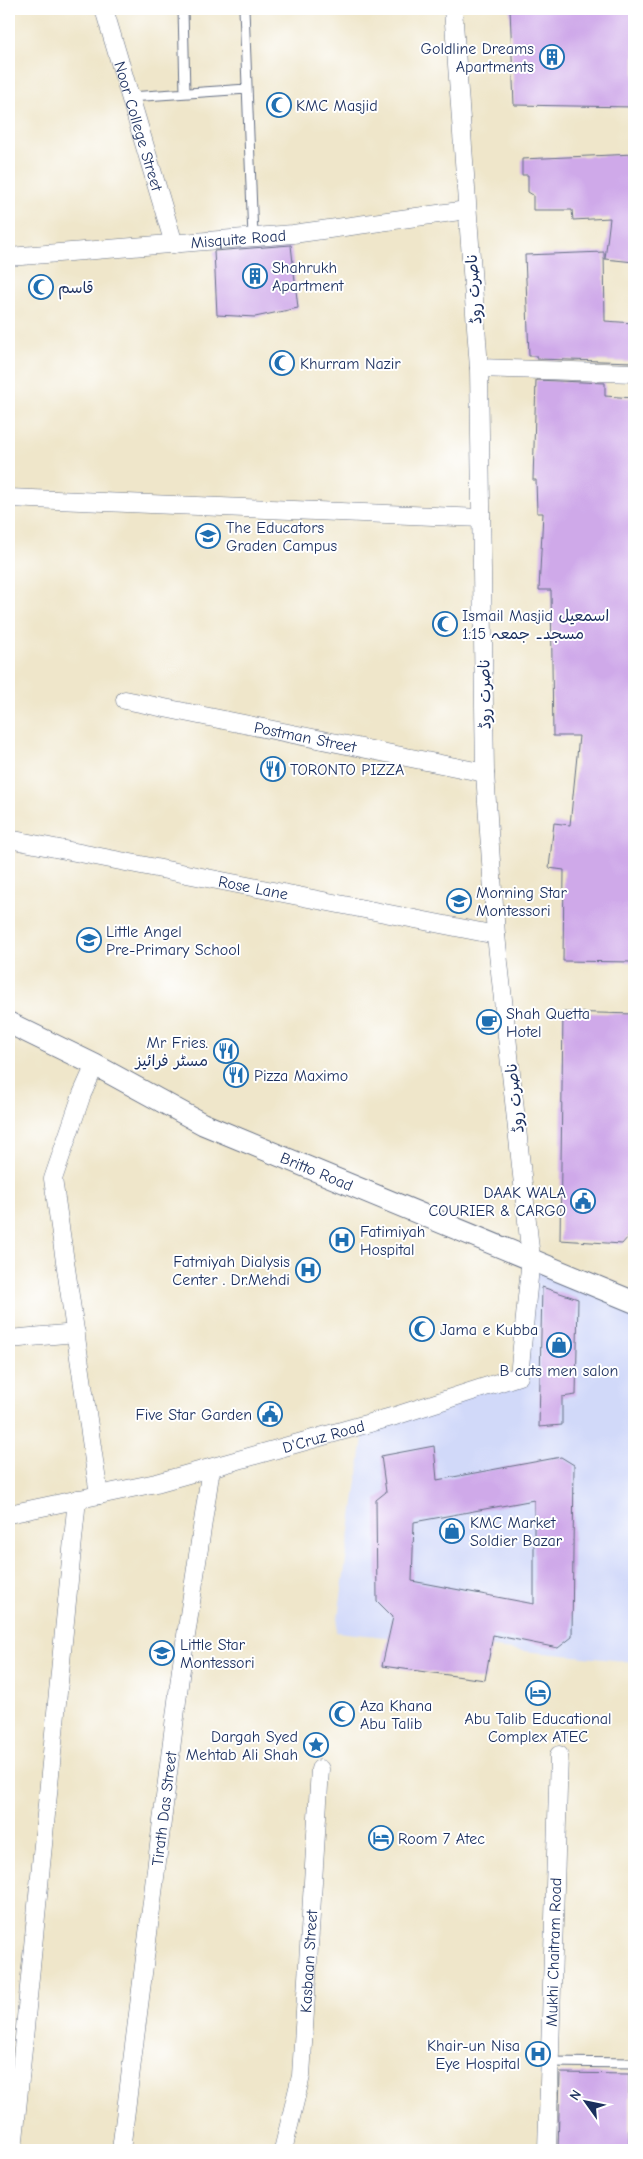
<svg xmlns="http://www.w3.org/2000/svg" width="643" height="2159" font-family="'Comic Neue','Playpen Sans Arabic',sans-serif">
<style>
.built{fill:#d1d9f9}
.building{fill:#cfa9e9;fill-rule:evenodd}
.lines{fill:none;stroke-linecap:round;stroke-linejoin:round}
.service-casing{stroke:#656f84;stroke-width:11}
.minor-casing{stroke:#656f84;stroke-width:19}
.tertiary-casing{stroke:#656f84;stroke-width:23}
.service{stroke:#fff;stroke-width:9}
.minor{stroke:#fff;stroke-width:18}
.tertiary{stroke:#fff;stroke-width:21}
.labels{text-anchor:middle;stroke-width:4;stroke-linejoin:round;paint-order:stroke}
.poi-label{font-size:16px;fill:#1b2f5e;stroke:#fff;text-anchor:start}
.street-label{font-size:16px;fill:#1b2f5e;stroke:#fff}
</style>
<rect width="100%" height="100%" fill="#fff"/>
<filter id="ink" filterUnits="userSpaceOnUse"><feTurbulence type="fractalNoise" baseFrequency=".02" numOctaves="2"/><feDisplacementMap in="SourceGraphic" scale="10" xChannelSelector="R" yChannelSelector="G"/><feConvolveMatrix kernelMatrix="1 2 1 2 8 2 1 2 1" color-interpolation-filters="sRGB"/></filter>
<filter id="wash" filterUnits="userSpaceOnUse"><feTurbulence type="fractalNoise" baseFrequency=".0096" numOctaves="4" result="noise"/><feDisplacementMap in="SourceGraphic" scale="20" xChannelSelector="R" yChannelSelector="G"/><feGaussianBlur stdDeviation="1.12" result="paint"/><feColorMatrix in="noise" values="0 0 0 0 0 0 0 0 0 0 0 0 0 0 0 0 0 1.4 0 .05"/><feComposite in="paint" operator="in"/></filter>
<g filter="url(#wash)">
<rect width="100%" height="100%" fill="#efe6ca"/>
<path class="built" d="M 532,1258 L 634,1306 L 634,1662 L 336,1632 L 365,1424 L 519,1376 Z"/>
<g id="blocks">
<path class="building" d="M 510,9 L 634,9 L 634,107 L 514,105 Z
M 634,154 L 634,262 L 605,259 L 610,218 L 573,220 L 572,210 L 533,210 L 533,195 L 528,192 L 528,175 L 522,175 L 522,159 Z
M 291,245 L 298,308 L 255,317 L 217,315 L 214,251 Z
M 604,252 L 605,321 L 634,323 L 634,362 L 537,359 L 537,356 L 529,356 L 525,255 Z
M 536,380 L 605,383 L 605,396 L 634,398 L 634,962 L 563,961 L 564,870 L 549,868 L 554,823 L 570,825 L 579,736 L 553,736 L 551,590 L 539,590 L 543,513 L 537,513 L 536,480 L 533,480 Z
M 563,1012 L 634,1014 L 634,1230 L 622,1244 L 560,1240 Z
M 542,1287 L 578,1299 L 576,1395 L 562,1397 L 562,1425 L 539,1427 Z
M 434,1446 L 437,1480 L 561,1457 L 574,1465 L 572,1637 L 558,1648 L 493,1635 L 485,1680 L 382,1666 L 393,1617 L 377,1601 L 376,1500 L 386,1492 L 381,1456 ZM 534,1500 L 534,1604 L 412,1581 L 414,1522 Z
M 560,2073 L 629,2074 L 629,2150 L 558,2150 Z"/>
</g>
</g>
<g filter="url(#ink)">
<use href="#blocks" fill-opacity="0" stroke="#656f84" stroke-width="1"/>
<g class="lines">
<defs>
<path id="service" d="M 183,9 L 185,93
M 244,9 L 253,237
M 130,97 L 247,89
M 549,2062 L 634,2063"/>
<g id="minor">
<path id="s1" d="M 104,9 L 174,244"/>
<path id="s2" d="M 9,257 L 293,234 L 467,210"/>
<path d="M 479,368 L 634,373"/>
<path d="M 9,498 L 481,518"/>
<path id="s3" d="M 125,700 L 485,773"/>
<path id="s4" d="M 9,839 L 496,935"/>
<path d="M 95,1065 L 82,1094 L 53,1179 L 99,1495"/>
<path d="M 9,1339 L 76,1333"/>
<path id="s5" d="M 9,1514 L 156,1483 L 395,1416 L 519,1376 L 531,1258 L 496,935 L 485,773 L 479,368 L 453,9"/>
<path d="M 13,2150 L 77,1499"/>
<path id="s6" d="M 121,2150 L 181,1669 L 211,1468"/>
<path id="s7" d="M 283,2150 L 301,2076 L 320,1769"/>
<path id="s8" d="M 547,2150 L 559,1755"/>
</g>
<g id="tertiary">
<path id="s9" d="M 9,1023 L 95,1065 L 203,1124 L 634,1302"/>
</g>
</defs>
<use href="#service" class="service-casing"/>
<use href="#minor" class="minor-casing"/>
<use href="#tertiary" class="tertiary-casing"/>
<use href="#service" class="service"/>
<use href="#minor" class="minor"/>
<use href="#tertiary" class="tertiary"/>
</g>
</g>
<defs>
<symbol id="building-ring" viewBox="-11 -11 22 22"><circle r="9.5" fill="#fff" stroke="#1f6fb2" stroke-width="1.5"/><path d="M-4-6H4V6H1V3H-1V6H-4ZM-2.5-4.3h1.7v1.8h-1.7ZM.8-4.3h1.7v1.8H.8ZM-2.5-1h1.7V.8h-1.7ZM.8-1h1.7V.8H.8Z" fill="#1f6fb2"/></symbol>
<symbol id="mosque-ring" viewBox="-11 -11 22 22"><circle r="9.5" fill="#fff" stroke="#1f6fb2" stroke-width="1.5"/><path d="M3.5-4.9A6 6 0 1 0 3.5 4.9A5 5 0 1 1 3.5-4.9Z" fill="#1f6fb2"/></symbol>
<symbol id="school-ring" viewBox="-11 -11 22 22"><circle r="9.5" fill="#fff" stroke="#1f6fb2" stroke-width="1.5"/><path d="M0-5L7-2L0 1L-7-2ZM-4 1L0 2.5L4 1V4Q0 6-4 4Z" fill="#1f6fb2"/></symbol>
<symbol id="restaurant-ring" viewBox="-11 -11 22 22"><circle r="9.5" fill="#fff" stroke="#1f6fb2" stroke-width="1.5"/><path d="M-5-6h1v4h1v-4h1v4h1v-4h1v5L-1.5 .5V6h-2V.5L-5-1ZM5-6V6H3V1.5H1.5Q1.5-4 5-6Z" fill="#1f6fb2"/></symbol>
<symbol id="cafe-ring" viewBox="-11 -11 22 22"><circle r="9.5" fill="#fff" stroke="#1f6fb2" stroke-width="1.5"/><path d="M-5.5-4.5H6V0H3Q3 3.5 0 3.5H-2.5Q-5.5 3.5-5.5 0ZM3-3.2v2h1.7v-2ZM-6 4.5H4V6H-6Z" fill="#1f6fb2"/></symbol>
<symbol id="civic-ring" viewBox="-11 -11 22 22"><circle r="9.5" fill="#fff" stroke="#1f6fb2" stroke-width="1.5"/><path d="M-.6-6.5H3V-4.5H.6V-3L4-1V1h2V6H-6V1h2V-1L-.6-3ZM-1.2 2.5V6h2.4V2.5Z" fill="#1f6fb2"/></symbol>
<symbol id="hospital-ring" viewBox="-11 -11 22 22"><circle r="9.5" fill="#fff" stroke="#1f6fb2" stroke-width="1.5"/><path d="M-5-5h3v3.5h4V-5h3V5h-3V1.5h-4V5h-3Z" fill="#1f6fb2"/></symbol>
<symbol id="shop-ring" viewBox="-11 -11 22 22"><circle r="9.5" fill="#fff" stroke="#1f6fb2" stroke-width="1.5"/><path d="M-5-2.5h2.3a2.7 3.5 0 0 1 5.4 0H5L5.5 6h-11ZM-1.5-2.5h3a1.5 2.3 0 0 0-3 0Z" fill="#1f6fb2"/></symbol>
<symbol id="hotel-ring" viewBox="-11 -11 22 22"><circle r="9.5" fill="#fff" stroke="#1f6fb2" stroke-width="1.5"/><path d="M-6-4.5h1.5V1H6V5H4.5V3h-9V5H-6ZM-4 0a1.8 1.8 0 1 1 3.6 0ZM.5 0V-2.5h3Q6-2.5 6 0Z" fill="#1f6fb2"/></symbol>
<symbol id="sight-ring" viewBox="-11 -11 22 22"><circle r="9.5" fill="#fff" stroke="#1f6fb2" stroke-width="1.5"/><path d="M0-6L1.8-2.2L6-1.7L2.9 1.2L3.7 5.4L0 3.3L-3.7 5.4L-2.9 1.2L-6-1.7L-1.8-2.2Z" fill="#1f6fb2"/></symbol>
</defs>
<g fill-rule="evenodd">
<use href="#building-ring" x="538" y="43" width="28" height="28"/>
<use href="#mosque-ring" x="265" y="91" width="28" height="28"/>
<use href="#building-ring" x="241" y="262" width="28" height="28"/>
<use href="#mosque-ring" x="27" y="273" width="28" height="28"/>
<use href="#mosque-ring" x="268" y="349" width="28" height="28"/>
<use href="#school-ring" x="194" y="522" width="28" height="28"/>
<use href="#mosque-ring" x="431" y="610" width="28" height="28"/>
<use href="#restaurant-ring" x="259" y="755" width="28" height="28"/>
<use href="#school-ring" x="445" y="887" width="28" height="28"/>
<use href="#school-ring" x="75" y="926" width="28" height="28"/>
<use href="#cafe-ring" x="475" y="1008" width="28" height="28"/>
<use href="#restaurant-ring" x="212" y="1037" width="28" height="28"/>
<use href="#restaurant-ring" x="222" y="1061" width="28" height="28"/>
<use href="#civic-ring" x="569" y="1187" width="28" height="28"/>
<use href="#hospital-ring" x="328" y="1226" width="28" height="28"/>
<use href="#hospital-ring" x="294" y="1256" width="28" height="28"/>
<use href="#mosque-ring" x="408" y="1315" width="28" height="28"/>
<use href="#shop-ring" x="545" y="1331" width="28" height="28"/>
<use href="#civic-ring" x="256" y="1400" width="28" height="28"/>
<use href="#shop-ring" x="438" y="1517" width="28" height="28"/>
<use href="#school-ring" x="148" y="1639" width="28" height="28"/>
<use href="#hotel-ring" x="524" y="1679" width="28" height="28"/>
<use href="#mosque-ring" x="328" y="1700" width="28" height="28"/>
<use href="#sight-ring" x="302" y="1731" width="28" height="28"/>
<use href="#hotel-ring" x="367" y="1824" width="28" height="28"/>
<use href="#hospital-ring" x="524" y="2040" width="28" height="28"/>
</g>
<g class="labels">
<g class="poi-label">
<text x="534" y="54" text-anchor="end">Goldline Dreams<tspan x="534" dy="18">Apartments</tspan></text>
<text x="296" y="111">KMC Masjid</text>
<text x="272" y="273">Shahrukh<tspan x="272" dy="18">Apartment</tspan></text>
<text x="58" y="293">قاسم</text>
<text x="300" y="369">Khurram Nazir</text>
<text x="226" y="533">The Educators<tspan x="226" dy="18">Graden Campus</tspan></text>
<text x="462" y="621">Ismail Masjid اسمعیل<tspan x="462" dy="18">مسجد۔ جمعہ 1:15</tspan></text>
<text x="290" y="775">TORONTO PIZZA</text>
<text x="476" y="898">Morning Star<tspan x="476" dy="18">Montessori</tspan></text>
<text x="106" y="937">Little Angel<tspan x="106" dy="18">Pre-Primary School</tspan></text>
<text x="506" y="1019">Shah Quetta<tspan x="506" dy="18">Hotel</tspan></text>
<text x="208" y="1048" text-anchor="end">Mr Fries.<tspan x="208" dy="18">مسٹر فرائیز</tspan></text>
<text x="254" y="1081">Pizza Maximo</text>
<text x="566" y="1198" text-anchor="end">DAAK WALA<tspan x="566" dy="18">COURIER &amp; CARGO</tspan></text>
<text x="360" y="1237">Fatimiyah<tspan x="360" dy="18">Hospital</tspan></text>
<text x="290" y="1267" text-anchor="end">Fatmiyah Dialysis<tspan x="290" dy="18">Center . Dr.Mehdi</tspan></text>
<text x="440" y="1335">Jama e Kubba</text>
<text x="559" y="1376" text-anchor="middle">B cuts men salon</text>
<text x="252" y="1420" text-anchor="end">Five Star Garden</text>
<text x="470" y="1528">KMC Market<tspan x="470" dy="18">Soldier Bazar</tspan></text>
<text x="180" y="1650">Little Star<tspan x="180" dy="18">Montessori</tspan></text>
<text x="360" y="1711">Aza Khana<tspan x="360" dy="18">Abu Talib</tspan></text>
<text x="538" y="1724" text-anchor="middle">Abu Talib Educational<tspan x="538" dy="18">Complex ATEC</tspan></text>
<text x="298" y="1742" text-anchor="end">Dargah Syed<tspan x="298" dy="18">Mehtab Ali Shah</tspan></text>
<text x="398" y="1844">Room 7 Atec</text>
<text x="520" y="2051" text-anchor="end">Khair-un Nisa<tspan x="520" dy="18">Eye Hospital</tspan></text>
</g>
<g class="street-label">
<text dy="6" stroke="none"><textPath href="#s1" startOffset="122">Noor College Street</textPath></text>
<text dy="6" stroke="none"><textPath href="#s2" startOffset="230">Misquite Road</textPath></text>
<text transform="translate(473 289) rotate(-94)" y="6">ناصرت روڈ</text>
<text transform="translate(484 694) rotate(-91)" y="6">ناصرت روڈ</text>
<text dy="6" stroke="none"><textPath href="#s3" startOffset="184">Postman Street</textPath></text>
<text dy="6" stroke="none"><textPath href="#s4" startOffset="249">Rose Lane</textPath></text>
<text transform="translate(514 1098) rotate(-96)" y="6">ناصرت روڈ</text>
<text dy="6" stroke="none"><textPath href="#s9" startOffset="342">Britto Road</textPath></text>
<text dy="6" stroke="none"><textPath href="#s5" startOffset="324">D'Cruz Road</textPath></text>
<text dy="6" stroke="none"><textPath href="#s6" startOffset="344">Tirath Das Street</textPath></text>
<text dy="6" stroke="none"><textPath href="#s8" startOffset="198">Mukhi Chaitram Road</textPath></text>
<text dy="6" stroke="none"><textPath href="#s7" startOffset="191">Kasbaan Street</textPath></text>
</g>
</g>
<rect width="643" height="2159" fill="none" stroke="#fff" stroke-width="30"/>
<g transform="translate(586 2102) rotate(303)" stroke="#ffffff" stroke-width="4" paint-order="stroke">
<path d="M0-4L9 19L0 12L-9 19Z" fill="#1b2f5e"/>
<text y="-8" font-size="14" font-weight="bold" text-anchor="middle" fill="#1b2f5e">N</text>
</g>
</svg>
